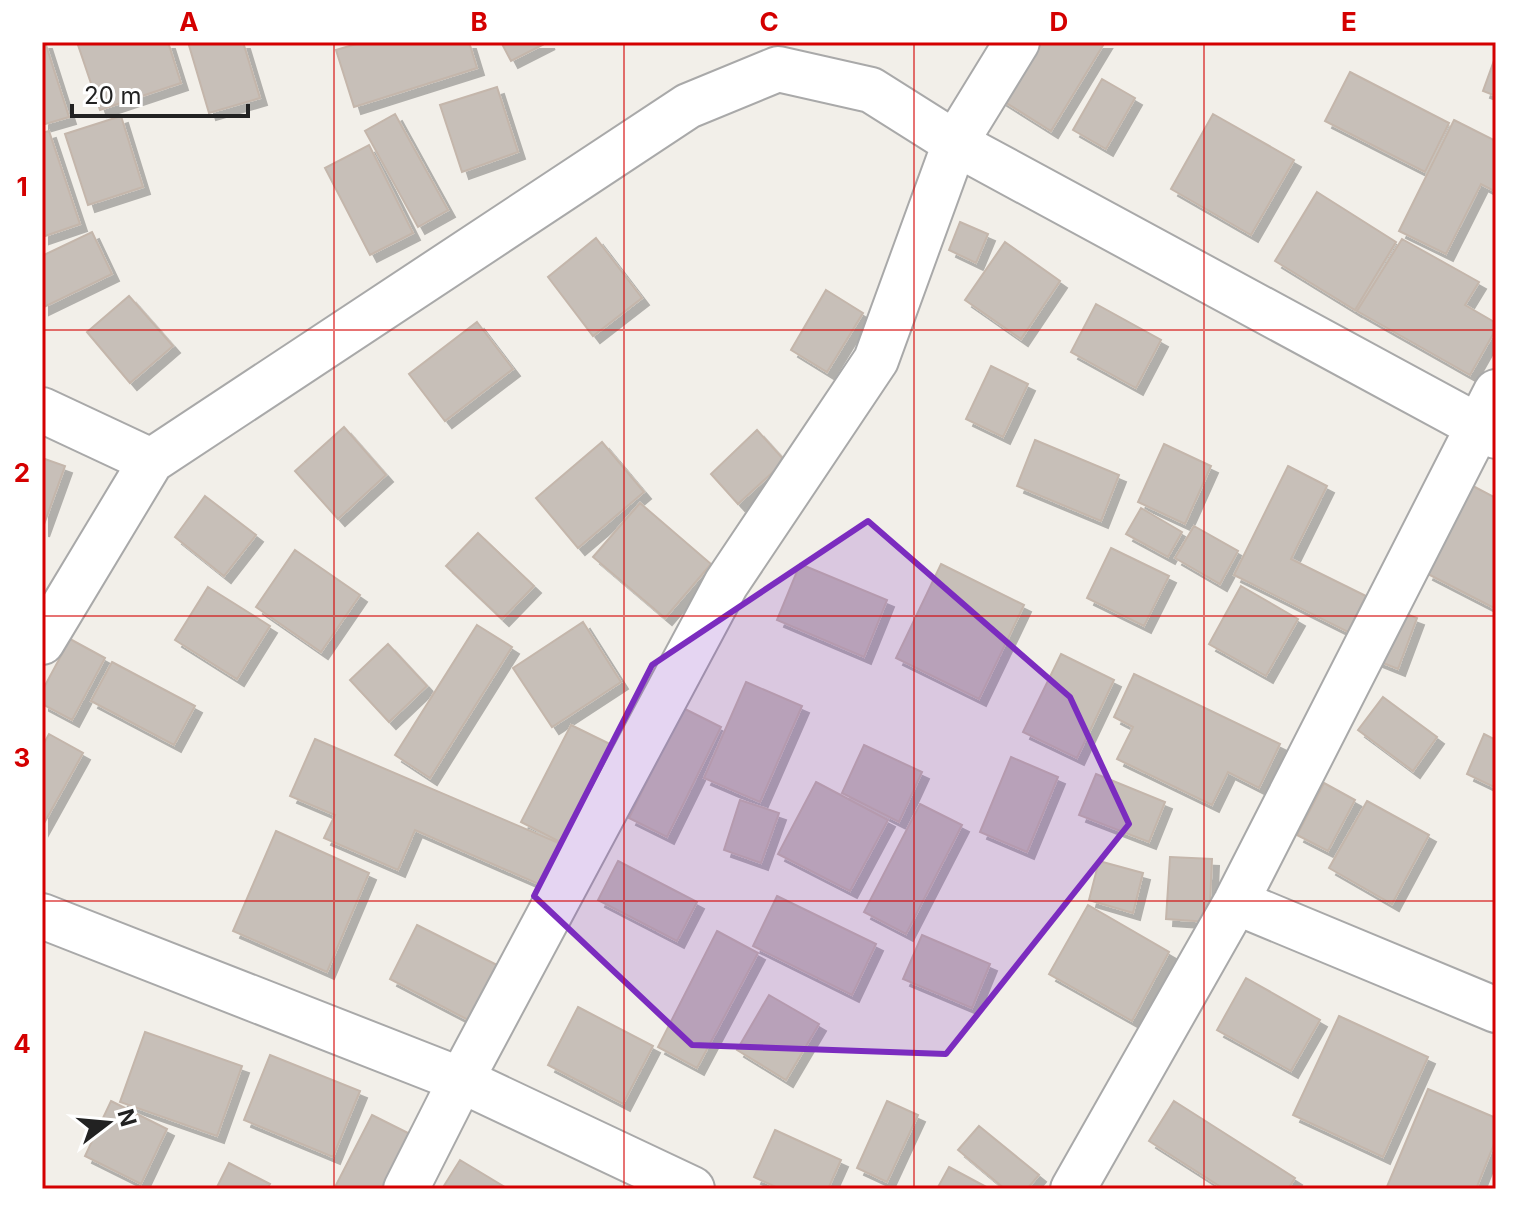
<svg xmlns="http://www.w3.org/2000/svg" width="1538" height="1231" font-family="Inter,sans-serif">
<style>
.building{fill:#c7bfb8;stroke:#c4b6ab;stroke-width:2;filter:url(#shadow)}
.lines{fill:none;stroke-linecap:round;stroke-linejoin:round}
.minor-casing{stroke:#a9a9a9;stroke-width:48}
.minor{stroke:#fff;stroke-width:44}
.marked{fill:#7b2cbf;fill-opacity:0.2;stroke:#7b2cbf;stroke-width:6;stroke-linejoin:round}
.grid{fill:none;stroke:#d40000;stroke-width:2;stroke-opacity:0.55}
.neatline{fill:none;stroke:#d40000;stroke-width:3}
.grid-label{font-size:26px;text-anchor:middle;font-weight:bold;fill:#d40000}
</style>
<defs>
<filter id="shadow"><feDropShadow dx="7" dy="7" stdDeviation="0" flood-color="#0004"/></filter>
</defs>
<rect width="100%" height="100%" fill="#f2efe9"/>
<path class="building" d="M 42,42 L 45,42 L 69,117 L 42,125 Z
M 77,42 L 168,42 L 181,83 L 100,110 Z
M 188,42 L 243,42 L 260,98 L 209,113 Z
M 363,42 L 469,42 L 477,68 L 354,107 L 336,50 Z
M 501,42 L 548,42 L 511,61 Z
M 1035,42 L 1105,42 L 1051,131 L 1000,99 Z
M 1496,55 L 1496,96 L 1483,91 Z
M 1350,72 L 1449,123 L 1425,172 L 1325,121 Z
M 1102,79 L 1135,98 L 1106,149 L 1073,130 Z
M 497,87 L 518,152 L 462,172 L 440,105 Z
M 395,114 L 448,210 L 418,227 L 365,131 Z
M 1213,114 L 1294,160 L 1251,235 L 1171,189 Z
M 121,116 L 143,187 L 88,205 L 65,134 Z
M 1454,120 L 1496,141 L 1496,192 L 1481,184 L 1446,254 L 1399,231 Z
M 49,131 L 80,224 L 42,237 L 42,133 Z
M 369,145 L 413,233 L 370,255 L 325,168 Z
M 1317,192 L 1396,242 L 1355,310 L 1275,261 Z
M 960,222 L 988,234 L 976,263 L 949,250 Z
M 92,232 L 112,274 L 42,308 L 42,256 Z
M 596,238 L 642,298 L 593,336 L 548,277 Z
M 1402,239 L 1479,282 L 1465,305 L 1496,323 L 1496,329 L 1470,375 L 1357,311 Z
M 1005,242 L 1060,281 L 1021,339 L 965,300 Z
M 826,290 L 863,313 L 827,372 L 791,350 Z
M 129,296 L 173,346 L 130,383 L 87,332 Z
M 1096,304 L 1161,340 L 1136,388 L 1071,352 Z
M 477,322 L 513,369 L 445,421 L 409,374 Z
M 991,366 L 1028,384 L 1003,437 L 966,419 Z
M 344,427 L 386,475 L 338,519 L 295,471 Z
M 757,430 L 785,461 L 738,504 L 711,474 Z
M 1035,440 L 1119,475 L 1101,521 L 1017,486 Z
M 602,442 L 644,492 L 578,548 L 536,498 Z
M 1164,444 L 1211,466 L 1185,524 L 1138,502 Z
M 42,458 L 65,466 L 42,530 Z
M 1288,466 L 1327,486 L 1291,559 L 1366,596 L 1348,632 L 1234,575 Z
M 1471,485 L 1496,498 L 1496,609 L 1426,573 Z
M 205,496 L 256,535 L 224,576 L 175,537 Z
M 640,503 L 711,564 L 665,618 L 593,557 Z
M 1141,508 L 1182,532 L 1168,557 L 1126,534 Z
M 1194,526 L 1238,551 L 1220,584 L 1175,558 Z
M 478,533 L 534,586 L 502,619 L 446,566 Z
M 1111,548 L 1169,576 L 1144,626 L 1087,598 Z
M 295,550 L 360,595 L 321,652 L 256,607 Z
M 800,564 L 887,600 L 864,657 L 777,620 Z
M 941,564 L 1024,605 L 979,699 L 896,658 Z
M 1241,586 L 1298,619 L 1266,676 L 1209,644 Z
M 208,587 L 270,626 L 237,679 L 175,640 Z
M 1392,609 L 1417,618 L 1398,669 L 1373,659 Z
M 583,622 L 621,682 L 552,727 L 513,668 Z
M 477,625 L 512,647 L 430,778 L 395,755 Z
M 70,639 L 105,658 L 72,720 L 42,704 L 42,691 Z
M 388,644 L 427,686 L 389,722 L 350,680 Z
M 1061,654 L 1114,680 L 1077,758 L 1023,732 Z
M 112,662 L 195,706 L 174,745 L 91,701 Z
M 1134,674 L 1280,744 L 1259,788 L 1228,772 L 1212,805 L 1117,759 L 1133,727 L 1114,717 Z
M 746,682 L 802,706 L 760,802 L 704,778 Z
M 1383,697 L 1437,737 L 1413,771 L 1358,730 Z
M 683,708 L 721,727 L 667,837 L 629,818 Z
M 571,725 L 614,746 L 564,844 L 521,822 Z
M 49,734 L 83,753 L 42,827 L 42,747 Z
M 1484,734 L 1496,740 L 1496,788 L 1467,774 Z
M 315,739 L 561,844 L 543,886 L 415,830 L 398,870 L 324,838 L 335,815 L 290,796 Z
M 864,745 L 922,772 L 899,822 L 842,793 Z
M 1011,757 L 1058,777 L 1027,852 L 980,832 Z
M 1096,774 L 1165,802 L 1149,842 L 1079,815 Z
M 816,782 L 888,820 L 850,891 L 778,854 Z
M 1324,783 L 1355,800 L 1328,851 L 1297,835 Z
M 740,800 L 779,813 L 761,863 L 724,850 Z
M 1367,801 L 1429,835 L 1392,904 L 1329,868 Z
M 920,804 L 962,825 L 906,934 L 864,912 Z
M 276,831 L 369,873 L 327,972 L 233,931 Z
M 1170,857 L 1212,859 L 1209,922 L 1166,919 Z
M 618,861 L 697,902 L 677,941 L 598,900 Z
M 1099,861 L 1143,873 L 1133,913 L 1089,900 Z
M 777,896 L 876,944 L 852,995 L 753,946 Z
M 1088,905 L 1169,952 L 1132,1021 L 1049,974 Z
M 417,925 L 501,967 L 474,1023 L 390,979 Z
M 717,931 L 758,953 L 697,1068 L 658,1047 Z
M 922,935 L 990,964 L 972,1008 L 903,979 Z
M 1246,978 L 1320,1020 L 1291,1071 L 1217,1030 Z
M 769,995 L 819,1024 L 786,1080 L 737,1050 Z
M 578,1007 L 653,1046 L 623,1104 L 548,1065 Z
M 1339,1016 L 1428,1057 L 1383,1157 L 1293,1115 Z
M 145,1032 L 242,1066 L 217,1136 L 120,1102 Z
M 270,1055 L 360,1091 L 333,1157 L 244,1120 Z
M 1428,1089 L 1496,1118 L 1496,1139 L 1476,1189 L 1386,1189 Z
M 111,1101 L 167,1129 L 141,1184 L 85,1156 Z
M 887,1101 L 918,1115 L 887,1182 L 857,1168 Z
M 1174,1101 L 1295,1178 L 1288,1189 L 1224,1189 L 1149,1141 Z
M 372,1115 L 412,1135 L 385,1189 L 334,1189 Z
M 979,1126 L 1039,1175 L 1027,1189 L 1005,1189 L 958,1150 Z
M 775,1130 L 841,1160 L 828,1189 L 780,1189 L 754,1177 Z
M 460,1160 L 508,1189 L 442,1189 Z
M 229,1163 L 270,1184 L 267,1189 L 216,1189 Z
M 949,1167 L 990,1189 L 937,1189 Z"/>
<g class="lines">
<defs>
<path id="minor" d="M 42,410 L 151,461
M 42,642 L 151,461 L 688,106 L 778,69 L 871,90 L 955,143 L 1496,436
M 1236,902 L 1496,1010
M 42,916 L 461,1080 L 692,1189
M 406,1189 L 461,1080 L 726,584 L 876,360 L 955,143 L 1017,42
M 1073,1189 L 1236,902 L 1496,392"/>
</defs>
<use href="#minor" class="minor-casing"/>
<use href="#minor" class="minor"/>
</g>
<path class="marked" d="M 868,521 L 1070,697 L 1129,824 L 946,1054 L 692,1045 L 534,896 L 652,665 Z"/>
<path class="grid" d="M 334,42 L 334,1189M 624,42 L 624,1189M 914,42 L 914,1189M 1204,42 L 1204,1189M 42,330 L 1496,330M 42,616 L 1496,616M 42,901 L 1496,901"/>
<rect width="1538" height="1231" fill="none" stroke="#ffffff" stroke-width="88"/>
<g transform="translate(108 1123) rotate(74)" stroke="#ffffff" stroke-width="6" paint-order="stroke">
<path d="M0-6L14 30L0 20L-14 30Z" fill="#222222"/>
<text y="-12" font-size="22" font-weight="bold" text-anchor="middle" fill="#222222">N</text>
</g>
<path d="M72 104v12h176v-12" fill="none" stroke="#222222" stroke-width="4"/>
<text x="84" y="104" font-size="24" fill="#222222" stroke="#ffffff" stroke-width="6" paint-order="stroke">20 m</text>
<rect x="44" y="44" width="1450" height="1143" class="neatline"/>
<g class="grid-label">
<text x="189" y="31">A</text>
<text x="479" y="31">B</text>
<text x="769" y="31">C</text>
<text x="1059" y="31">D</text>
<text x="1349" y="31">E</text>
<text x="22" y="196">1</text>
<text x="22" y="482">2</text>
<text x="22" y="767">3</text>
<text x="22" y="1053">4</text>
</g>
</svg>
